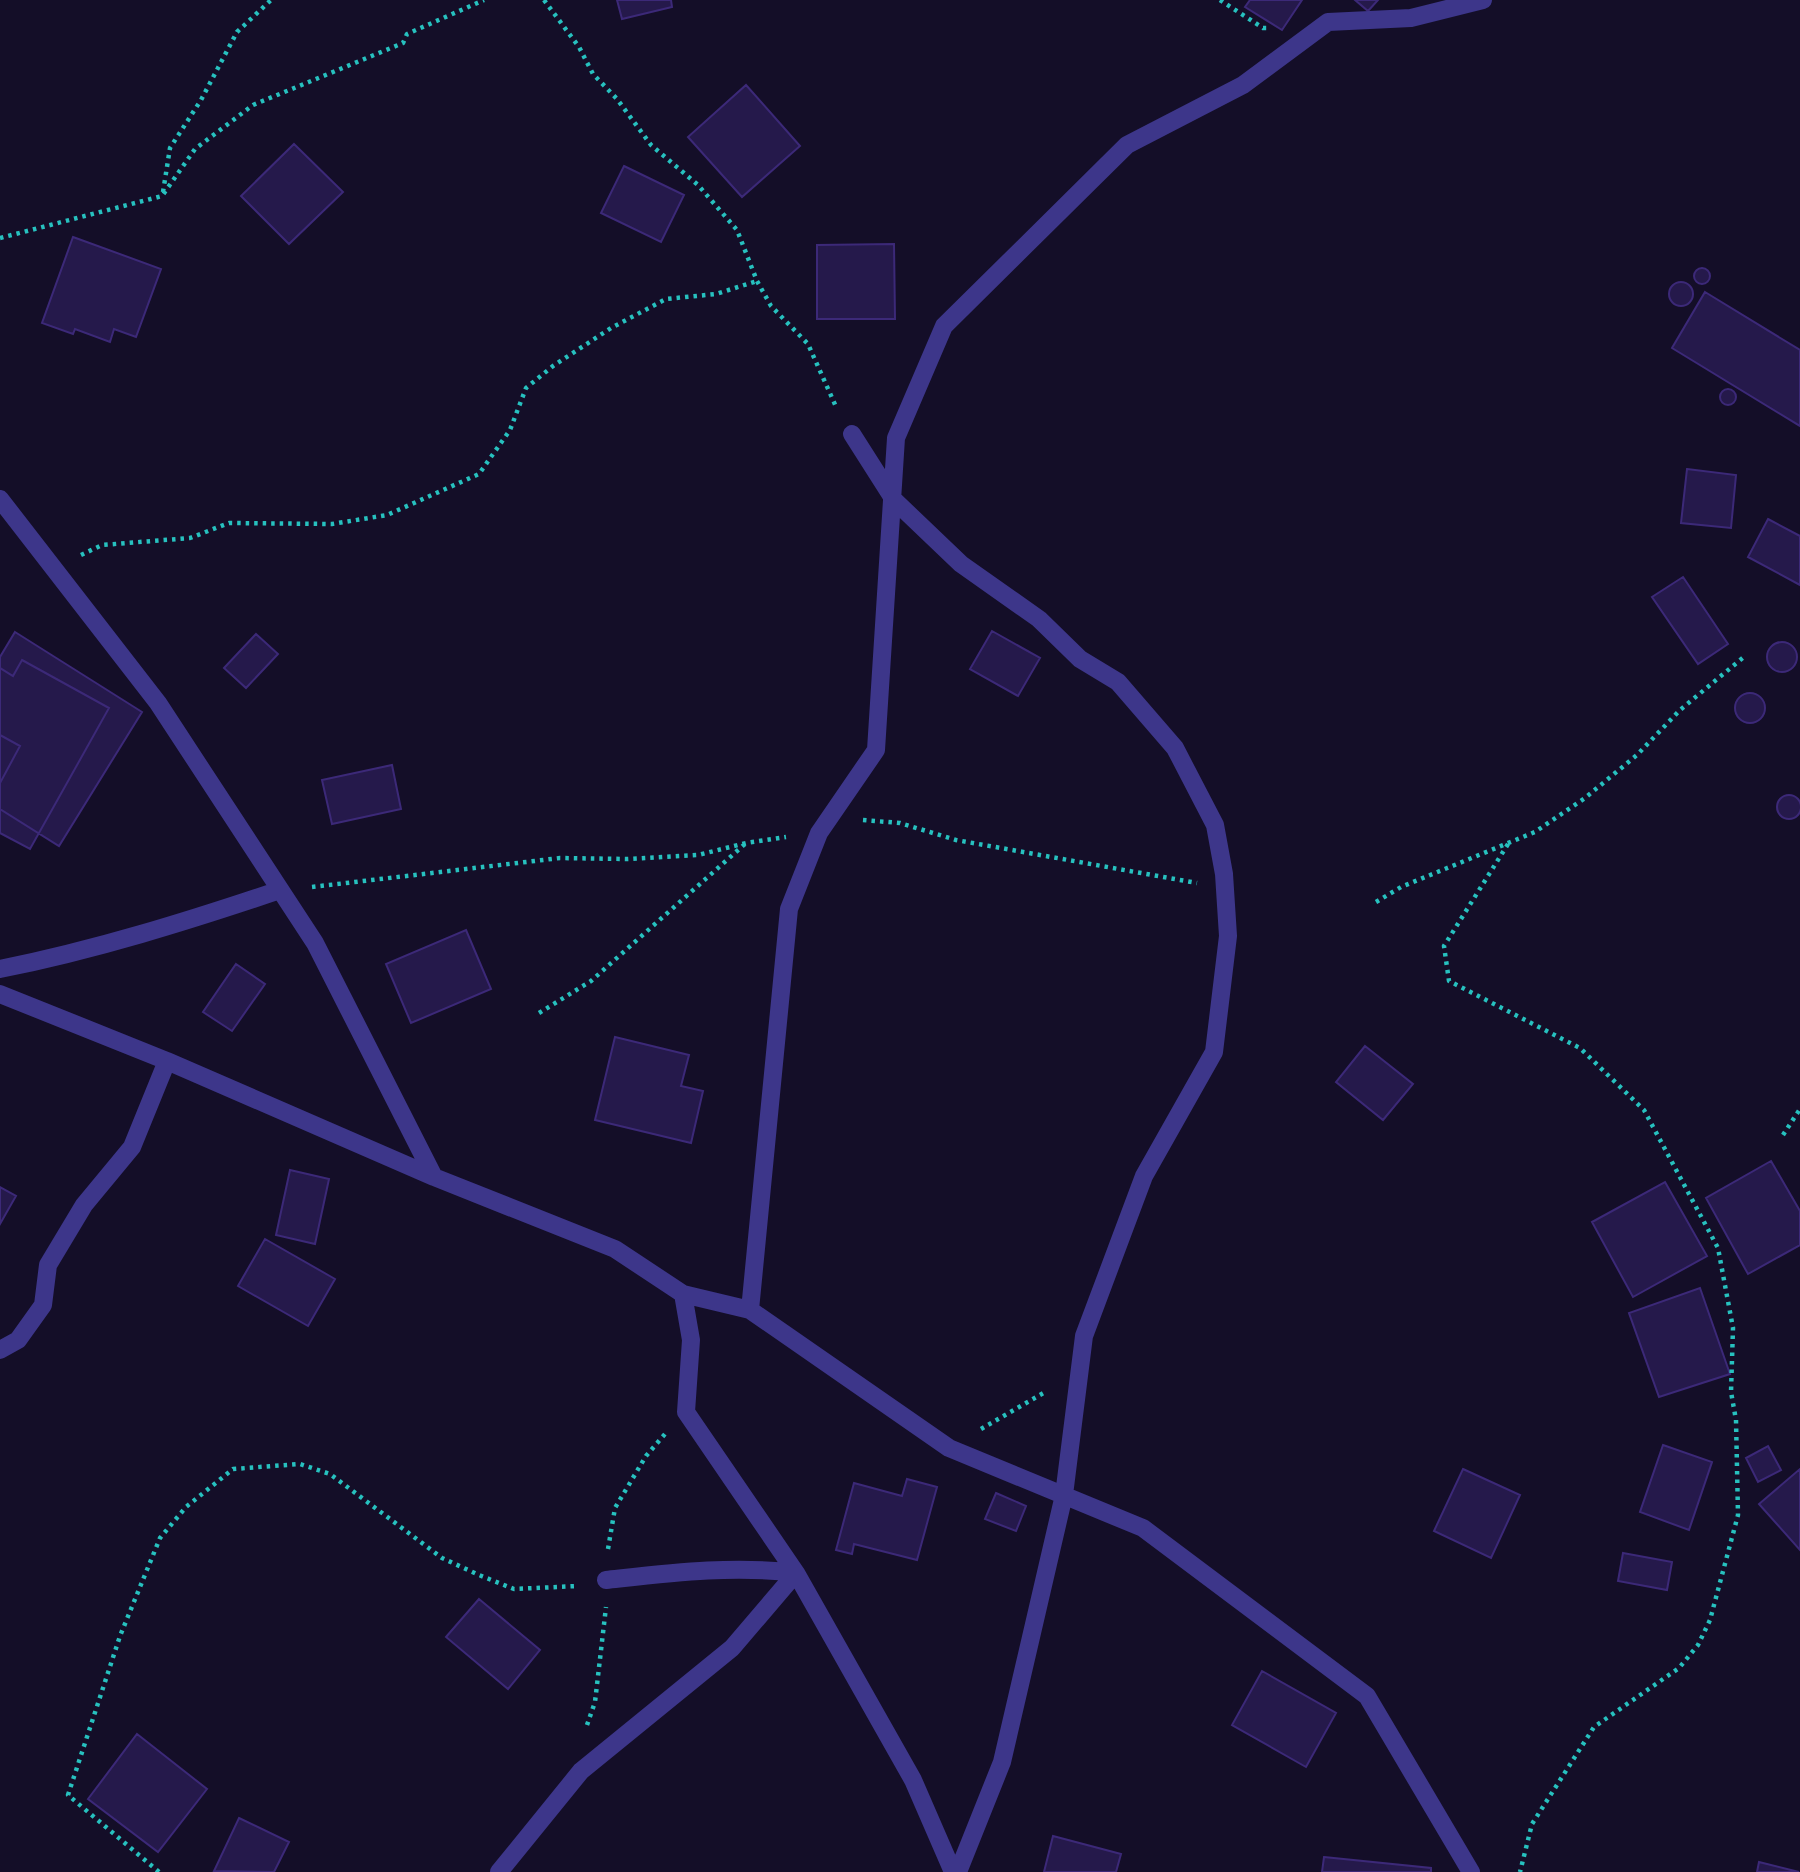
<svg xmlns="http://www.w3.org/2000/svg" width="1800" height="1872" font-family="'Source Sans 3',sans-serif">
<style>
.building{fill:#25194b;stroke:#3c2978;stroke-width:2}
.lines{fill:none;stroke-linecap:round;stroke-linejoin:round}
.path{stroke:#27c1bf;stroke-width:4.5;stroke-dasharray:3.5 5;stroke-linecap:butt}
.minor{stroke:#3d368a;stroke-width:18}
</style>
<rect width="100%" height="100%" fill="#140e28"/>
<path class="building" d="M 617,0 L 671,0 L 672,7 L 622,19 Z
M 1250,0 L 1302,0 L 1282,30 L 1245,7 Z
M 1355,0 L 1378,0 L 1368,11 Z
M 746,85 L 800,146 L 742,197 L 688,137 Z
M 294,144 L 343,192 L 289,244 L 241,196 Z
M 624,166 L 684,195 L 661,242 L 601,213 Z
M 73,237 L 161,269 L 136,337 L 114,329 L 110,342 L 75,329 L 73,334 L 42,323 Z
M 894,244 L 895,319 L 817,319 L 817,245 Z
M1694 276a8 8 0 1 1 16 0a8 8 0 1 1-16 0Z
M1669 294a12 12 0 1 1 24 0a12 12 0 1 1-24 0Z
M 1705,292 L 1800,350 L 1800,426 L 1672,348 Z
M1720 397a8 8 0 1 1 16 0a8 8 0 1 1-16 0Z
M 1687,469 L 1736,475 L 1731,528 L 1681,523 Z
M 1768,519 L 1800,536 L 1800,585 L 1748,557 Z
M 1683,577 L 1728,644 L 1698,664 L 1652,597 Z
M 992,631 L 1040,658 L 1018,696 L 970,669 Z
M 15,632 L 142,712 L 59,846 L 0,809 L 0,657 Z
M 256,634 L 278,654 L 246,688 L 224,668 Z
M1767 657a15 15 0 1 1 30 0a15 15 0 1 1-30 0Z
M 22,660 L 109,708 L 30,849 L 0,833 L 0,783 L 20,746 L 0,735 L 0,668 L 13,676 Z
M1735 708a15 15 0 1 1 30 0a15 15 0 1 1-30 0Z
M 392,765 L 401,809 L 332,824 L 322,780 Z
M1777 807a12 12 0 1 1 24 0a12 12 0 1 1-24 0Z
M 466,930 L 491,989 L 411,1023 L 386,964 Z
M 236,964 L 265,984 L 232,1031 L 203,1012 Z
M 615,1037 L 689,1055 L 681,1086 L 703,1091 L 691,1143 L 595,1120 Z
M 1365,1046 L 1413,1084 L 1383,1120 L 1336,1082 Z
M 1771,1161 L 1800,1211 L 1800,1245 L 1748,1274 L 1706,1198 Z
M 290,1170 L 329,1179 L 315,1244 L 276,1235 Z
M 1665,1182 L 1707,1256 L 1633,1297 L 1592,1222 Z
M 0,1187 L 16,1196 L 0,1224 Z
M 265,1239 L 335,1279 L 308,1326 L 238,1286 Z
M 1700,1288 L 1730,1374 L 1659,1397 L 1629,1313 Z
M 1663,1445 L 1712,1462 L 1689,1530 L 1640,1512 Z
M 1768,1446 L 1781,1470 L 1758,1482 L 1746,1458 Z
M 1463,1469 L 1520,1495 L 1491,1558 L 1434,1531 Z
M 1800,1469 L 1800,1550 L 1759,1504 Z
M 907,1479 L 937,1487 L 917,1560 L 854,1544 L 852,1554 L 836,1550 L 854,1483 L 902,1496 Z
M 996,1493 L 1026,1506 L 1016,1531 L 985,1519 Z
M 1623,1553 L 1672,1562 L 1667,1590 L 1618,1581 Z
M 479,1599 L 540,1650 L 508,1689 L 446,1637 Z
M 1262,1671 L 1336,1713 L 1306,1767 L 1232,1725 Z
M 137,1734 L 207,1789 L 158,1852 L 88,1799 Z
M 239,1818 L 289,1842 L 274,1872 L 214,1871 Z
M 1053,1836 L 1121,1854 L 1116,1872 L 1044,1872 Z
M 1324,1857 L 1431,1868 L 1431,1872 L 1322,1872 Z
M 1759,1862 L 1799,1872 L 1757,1872 Z"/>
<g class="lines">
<path class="path" d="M 544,0 L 579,47 L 593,74 L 617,99 L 651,145 L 698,185 L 737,230 L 757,281 L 771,306 L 808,344 L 837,409
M 1220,0 L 1263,28 L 1268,28
M 163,192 L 170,148 L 201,100 L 237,32 L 271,0
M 0,238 L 162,196 L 195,149 L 253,105 L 403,43 L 407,34 L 484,0
M 81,555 L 102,545 L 190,538 L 229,523 L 332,524 L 387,515 L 479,474 L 510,430 L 526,388 L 553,366 L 611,328 L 666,299 L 716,294 L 757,281
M 863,820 L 900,823 L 956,840 L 1197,883
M 1508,844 L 1444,946 L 1449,981 L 1580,1048 L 1644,1110 L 1718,1248 L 1733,1328 L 1731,1392 L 1736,1420 L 1738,1515 L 1710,1620 L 1698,1645 L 1679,1668 L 1594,1727 L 1532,1824 L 1520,1872
M 312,887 L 560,858 L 628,859 L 698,855 L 746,843 L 786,837
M 1376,902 L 1401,887 L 1535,832 L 1585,798 L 1637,755 L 1680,710 L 1745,656
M 539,1013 L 591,981 L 746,843
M 1783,1135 L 1800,1109
M 981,1429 L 1047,1391
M 608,1549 L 615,1508 L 646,1456 L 665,1434
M 587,1725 L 595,1702 L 606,1607
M 159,1872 L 68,1795 L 120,1636 L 160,1538 L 186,1507 L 233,1469 L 300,1464 L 330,1474 L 442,1558 L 479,1575 L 514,1589 L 578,1586"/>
<path class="minor" d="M 852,434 L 894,500 L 961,564 L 1039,619 L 1080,659 L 1118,682 L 1175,748 L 1215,825 L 1224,874 L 1228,936 L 1214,1052 L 1144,1176 L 1084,1336 L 1064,1495 L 1002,1762 L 958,1872
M 0,499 L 158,703 L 315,943 L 434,1177
M 0,969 C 95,950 188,921 280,890
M 0,994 L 167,1061 L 434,1177 L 615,1249 L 683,1294 L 750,1310 L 949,1448 L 1143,1528 L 1367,1696 L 1471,1872
M 683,1294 L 691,1340 L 686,1412 L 796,1573 L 913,1780 L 953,1872
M 750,1310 L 789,909 L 819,833 L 876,750 L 896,438 L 944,326 L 1127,145 L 1243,85 L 1328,22 L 1411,18 L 1483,0
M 0,1350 L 18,1340 L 43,1305 L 48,1265 L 84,1205 L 132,1147 L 167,1061
M 499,1872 L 581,1771 L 732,1648 L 796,1573 C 732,1565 670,1573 606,1580"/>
</g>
</svg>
